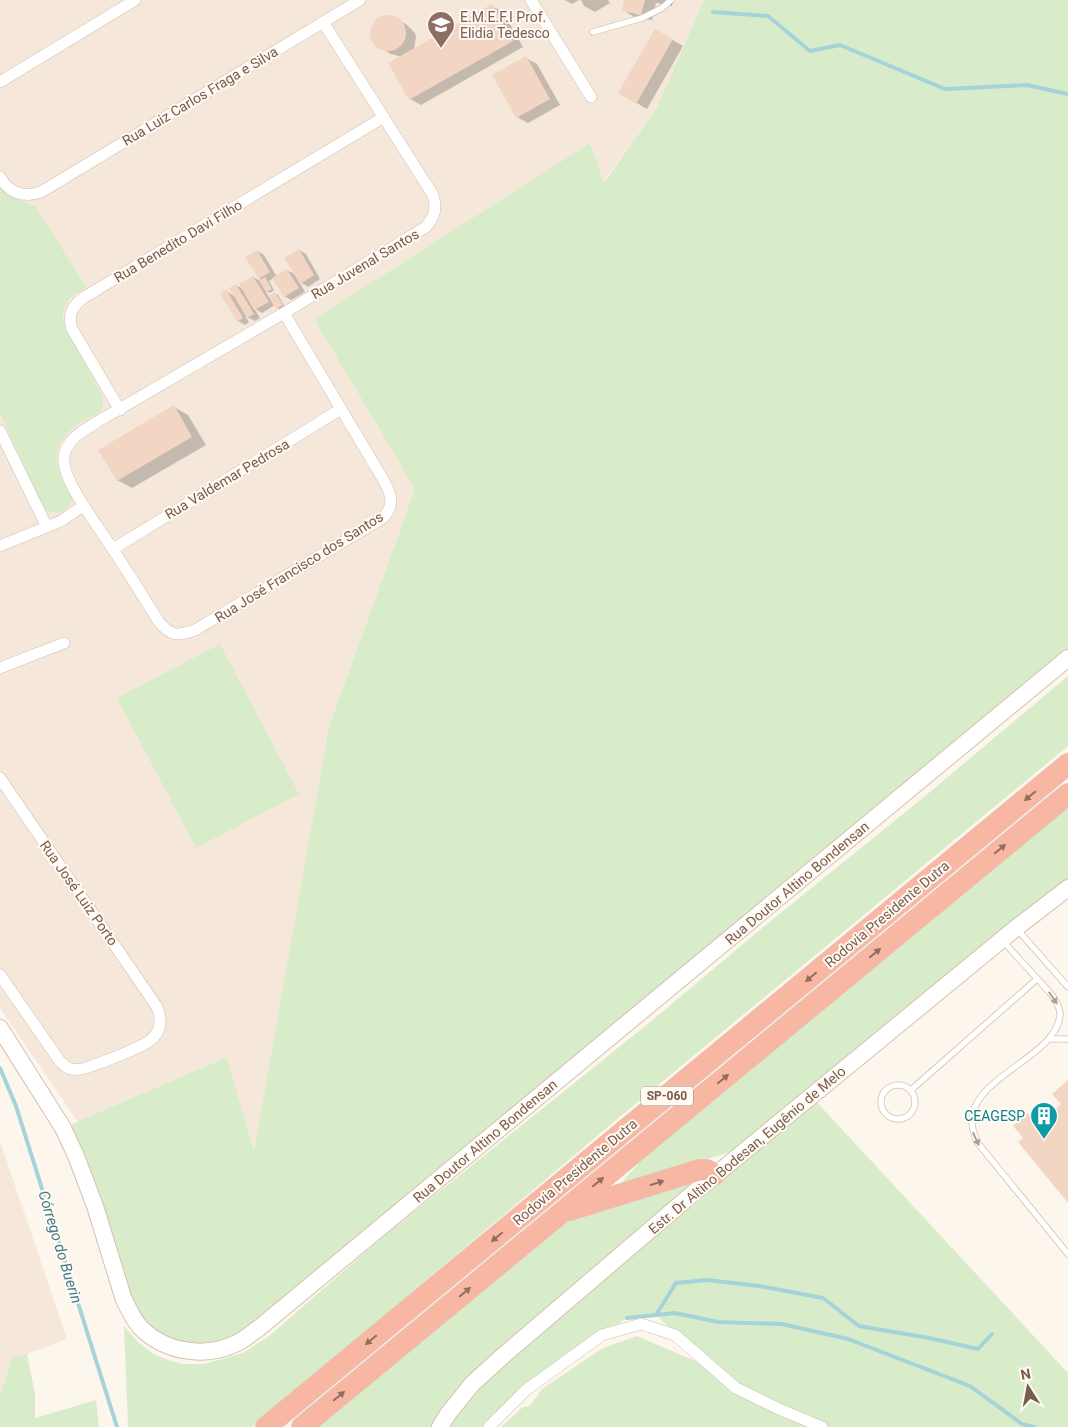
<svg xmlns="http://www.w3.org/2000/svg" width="1068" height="1427" font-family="Roboto,sans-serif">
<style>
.residential{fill:#f5e8da}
.green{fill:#d8ecc9}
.shadow{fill:#0003}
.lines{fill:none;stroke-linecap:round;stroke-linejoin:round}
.stream{stroke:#a5d3da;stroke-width:4}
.building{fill:#f3d5c3}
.lane-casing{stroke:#d1beb0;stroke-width:7}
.street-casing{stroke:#d1beb0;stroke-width:12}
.secondary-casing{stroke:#d6c0b0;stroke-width:18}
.highway-casing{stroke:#dad1cd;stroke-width:22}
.lane{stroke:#fff;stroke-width:5.5}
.street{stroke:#fff;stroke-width:11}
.secondary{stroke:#fff;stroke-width:16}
.highway{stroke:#f7b7a3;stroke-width:21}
.oneway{fill:#936e5e}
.oneway2{fill:#af9d94}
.labels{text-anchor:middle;stroke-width:4;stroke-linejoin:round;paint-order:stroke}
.shield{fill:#fffaf3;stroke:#a28b7f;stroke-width:1}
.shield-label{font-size:12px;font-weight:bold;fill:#7a5c4d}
.education-label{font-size:14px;fill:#785e54;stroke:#fffaf3;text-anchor:start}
.street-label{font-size:14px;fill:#7a5c4d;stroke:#fffaf3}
.culture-label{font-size:14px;fill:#0d838f;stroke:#fffaf3;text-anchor:end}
.water-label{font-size:15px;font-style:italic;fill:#437c86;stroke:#fffaf3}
</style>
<rect width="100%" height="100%" fill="#fdf6ec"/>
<path class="residential" d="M 0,0 L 704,0 L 657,107 L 603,183 L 590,143 L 314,319 L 415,489 L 329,726 L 254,1152 L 227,1057 L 78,1122 L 0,1008 Z
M 0,1141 L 67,1339 L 27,1354 L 12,1357 L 0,1396 Z"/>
<path class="green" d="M 704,0 L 1068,0 L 1068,662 L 259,1328 L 205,1351 L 139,1326 L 63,1128 L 227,1057 L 254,1151 L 329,726 L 415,489 L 314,319 L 590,143 L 604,183 L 657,107 Z
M 0,186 L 19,200 L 36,207 L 86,287 C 71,297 61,302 63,323 L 102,395 C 103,400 104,405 101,410 C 97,415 89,418 84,421 C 67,430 54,445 57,465 C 59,476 66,487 72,498 C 70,512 56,517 44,509 L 0,413 Z
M 220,644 L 299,794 L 196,848 L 117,698 Z
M 1068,676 L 1068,746 L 622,1115 L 252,1427 L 128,1427 L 124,1326 L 138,1342 L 153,1354 L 168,1360 L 182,1364 L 204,1364 L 243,1353 L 268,1337 L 384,1236 L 649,1023 L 767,924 L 924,797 Z
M 1068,794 L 1068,888 L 811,1096 L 1068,1373 L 1068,1427 L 501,1427 L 523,1407 L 530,1406 L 542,1389 L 603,1348 L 637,1336 L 695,1361 L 731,1385 L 697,1355 L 656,1315 L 627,1318 L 602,1335 L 489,1427 L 302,1427 L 560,1213 L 709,1171 L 752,1145 L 619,1187 L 628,1175 L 694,1102 Z
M 27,1354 L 35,1394 L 35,1418 L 96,1400 L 99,1427 L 0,1427 L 0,1396 L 12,1357 Z"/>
<path class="shadow" d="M 565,0 L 579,0 L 572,4 Z
M 581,0 L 608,0 L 610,3 L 595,12 L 584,6 Z
M 626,0 L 673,0 L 672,6 L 656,3 L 652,20 L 634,17 L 623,10 Z
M 492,6 L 503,12 L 523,47 L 421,105 L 410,99 L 402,57 L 391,54 L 379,47 L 372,39 L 372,27 L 380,19 L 385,17 L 396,18 L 407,25 L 415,33 L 416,37 L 414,50 Z
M 656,30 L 683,46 L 647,109 L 620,93 Z
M 526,58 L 537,64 L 560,105 L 528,123 L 517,117 Z
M 299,250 L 306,254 L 320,279 L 308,287 L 299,281 L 305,292 L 291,300 L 284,296 L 274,278 L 269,281 L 274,290 L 270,293 L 265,290 L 269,297 L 275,293 L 278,295 L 285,307 L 280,310 L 275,305 L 262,313 L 254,308 L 260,318 L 255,321 L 245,316 L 249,322 L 245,325 L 238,321 L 226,291 L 236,297 L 236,285 L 244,290 L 253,277 L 262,282 L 247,257 L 257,251 L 264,255 L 277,277 L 287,270 L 296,275 Z
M 174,407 L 188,415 L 206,445 L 132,488 L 117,480 Z
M 1068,1082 L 1068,1201 L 1028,1114 L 1039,1121 L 1041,1124 L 1063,1105 Z"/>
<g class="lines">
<path class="stream" d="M 713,12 L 768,16 L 810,51 L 840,45 L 945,89 L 1027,85 L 1068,94
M 0,1068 L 16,1106 L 117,1427
M 656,1315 L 676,1283 L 707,1280 L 759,1286 L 823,1298 L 859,1326 L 929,1338 L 978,1349 L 992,1334
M 627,1318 L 675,1313 L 718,1322 L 782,1324 L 848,1339 L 970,1386 L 1022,1424 L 1034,1427"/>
</g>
<path class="building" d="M 624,0 L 645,0 L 641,15 L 622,11 Z
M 492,4 L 513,41 L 409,100 L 388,63 Z
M370 33a18 18 0 1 1 36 0a18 18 0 1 1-36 0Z
M 655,29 L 673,39 L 636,104 L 618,93 Z
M 526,56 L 550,99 L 516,118 L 492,75 Z
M 299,249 L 314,275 L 300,284 L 284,258 Z
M 257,250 L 270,272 L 259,279 L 245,257 Z
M 287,269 L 299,288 L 284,297 L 272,278 Z
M 253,276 L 269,302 L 254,310 L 239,284 Z
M 265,277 L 272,289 L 266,292 L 259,281 Z
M 236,284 L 254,314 L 247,318 L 229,288 Z
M 226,289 L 243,318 L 237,322 L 220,293 Z
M 275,292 L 283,305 L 276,309 L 268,296 Z
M 174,405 L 192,437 L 117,481 L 98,450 Z
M 1068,1080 L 1068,1203 L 1018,1142 L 1023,1138 L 1013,1126 L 1028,1113 L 1038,1125 L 1061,1104 L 1052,1094 Z"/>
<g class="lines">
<defs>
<path id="lane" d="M 593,32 L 642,18 L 662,8 L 671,0
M 1017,929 L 1068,987
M 1002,940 L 1052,995 C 1056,1001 1061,1009 1060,1016 C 1055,1056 979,1075 972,1116 C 971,1126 974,1134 977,1142 L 1068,1254
M 1050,1039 L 1068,1039
M881 1102a17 17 0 1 1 34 0a17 17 0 1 1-34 0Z
M 911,1090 L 1037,979"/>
<path id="street" d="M 531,0 L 591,97
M 0,82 L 135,0
M 0,177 C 9,193 24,198 41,192 L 360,0
M 284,313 L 384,481 C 392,496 395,504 383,518 L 195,630 C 177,636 172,637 159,622 C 144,598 129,574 114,551 C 101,530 61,480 64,457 C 66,439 83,431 97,422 L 284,313 L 426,227 C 435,215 437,210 433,195 L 323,22
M 120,410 L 72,329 C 68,314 71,308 83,298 L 384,117
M 0,431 L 47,527
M 0,546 L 61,521 L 83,506
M 113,549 L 341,409
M 0,668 L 64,643
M 0,778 L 157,1007 C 161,1017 162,1028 154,1037 C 146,1047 100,1063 86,1068 C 74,1071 67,1070 59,1060 L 0,975
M 489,1427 L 526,1390 L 602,1335 L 641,1324 L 675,1335 L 736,1388 L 779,1409 L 822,1427"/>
<path id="secondary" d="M 0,1028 L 63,1128 L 76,1156 L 95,1206 L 124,1300 C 129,1309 133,1319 140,1327 C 164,1352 205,1359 237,1343 C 245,1339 252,1333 259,1328 L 1068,658
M 440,1427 L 448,1414 L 472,1384 L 504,1355 L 691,1195 L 1016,928 L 1068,888"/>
<path id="highway" d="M 570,1210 L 699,1170 C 706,1169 709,1170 714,1175
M 266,1427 L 1068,764
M 302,1427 L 1068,794"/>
</defs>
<use href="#lane" class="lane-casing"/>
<use href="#street" class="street-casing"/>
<use href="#secondary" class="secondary-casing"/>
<use href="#highway" class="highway-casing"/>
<use href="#lane" class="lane"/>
<use href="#street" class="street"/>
<use href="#secondary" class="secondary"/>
<use href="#highway" class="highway"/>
</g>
<defs><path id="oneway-solid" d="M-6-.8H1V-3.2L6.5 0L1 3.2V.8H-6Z" transform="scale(1.25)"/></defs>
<g class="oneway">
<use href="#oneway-solid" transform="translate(1030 796) rotate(140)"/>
<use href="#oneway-solid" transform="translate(1000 849) rotate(-40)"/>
<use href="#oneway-solid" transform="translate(875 953) rotate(-40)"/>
<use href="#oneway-solid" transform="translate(811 977) rotate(140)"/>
<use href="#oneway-solid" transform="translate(723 1079) rotate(-40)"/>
<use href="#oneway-solid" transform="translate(598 1182) rotate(-40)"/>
<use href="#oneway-solid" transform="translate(657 1183) rotate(-18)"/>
<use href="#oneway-solid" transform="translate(497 1237) rotate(140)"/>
<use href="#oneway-solid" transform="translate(465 1292) rotate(-40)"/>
<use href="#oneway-solid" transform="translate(371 1340) rotate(140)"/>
<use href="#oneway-solid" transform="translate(339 1396) rotate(-40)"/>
</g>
<g class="oneway2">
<use href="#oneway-solid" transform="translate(1053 998) rotate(56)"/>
<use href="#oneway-solid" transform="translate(976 1139) rotate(65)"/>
</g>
<defs>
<symbol id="school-pin" viewBox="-11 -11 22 30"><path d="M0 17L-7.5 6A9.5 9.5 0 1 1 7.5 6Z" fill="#8d6e63" stroke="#fffaf3"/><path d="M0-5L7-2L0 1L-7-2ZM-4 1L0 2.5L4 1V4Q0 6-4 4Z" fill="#fff"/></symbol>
<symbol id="building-pin" viewBox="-11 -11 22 30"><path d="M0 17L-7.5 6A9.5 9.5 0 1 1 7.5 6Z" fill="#0f9aa8" stroke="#fffaf3"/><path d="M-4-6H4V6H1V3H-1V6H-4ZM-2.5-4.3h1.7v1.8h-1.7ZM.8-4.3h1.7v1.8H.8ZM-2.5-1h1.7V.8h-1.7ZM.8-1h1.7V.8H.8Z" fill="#fff"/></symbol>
</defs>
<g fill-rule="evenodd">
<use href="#school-pin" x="425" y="9" width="32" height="43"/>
<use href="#building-pin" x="1028" y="1100" width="32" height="43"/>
</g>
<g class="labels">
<rect class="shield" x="641" y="1086.5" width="52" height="19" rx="4"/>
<g class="shield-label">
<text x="667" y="1100">SP-060</text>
</g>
<g class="education-label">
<text x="460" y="22">E.M.E.F.I Prof.<tspan x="460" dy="16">Elidia Tedesco</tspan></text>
</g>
<g class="street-label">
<text transform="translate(200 96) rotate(-31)" y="5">Rua Luiz Carlos Fraga e Silva</text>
<text transform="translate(178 241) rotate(-31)" y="5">Rua Benedito Davi Filho</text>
<text transform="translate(365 264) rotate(-31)" y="5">Rua Juvenal Santos</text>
<text transform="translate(227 479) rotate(-31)" y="5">Rua Valdemar Pedrosa</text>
<text transform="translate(299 567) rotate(-32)" y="5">Rua José Francisco dos Santos</text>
<text transform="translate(797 883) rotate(-40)" y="5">Rua Doutor Altino Bondensan</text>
<text transform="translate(79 893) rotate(55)" y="5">Rua José Luiz Porto</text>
<text transform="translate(887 914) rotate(-40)" y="5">Rodovia Presidente Dutra</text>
<text transform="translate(485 1141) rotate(-40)" y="5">Rua Doutor Altino Bondensan</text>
<text transform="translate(747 1150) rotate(-40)" y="5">Estr. Dr Altino Bodesan, Eugênio de Melo</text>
<text transform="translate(575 1172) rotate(-40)" y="5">Rodovia Presidente Dutra</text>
</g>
<g class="culture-label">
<text x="1025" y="1121">CEAGESP</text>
</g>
<g class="water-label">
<text transform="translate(60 1247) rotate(73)" y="5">Córrego do Buerin</text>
</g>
</g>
<g transform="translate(1028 1387) rotate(349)" stroke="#fffaf3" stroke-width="4" paint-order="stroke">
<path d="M0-4L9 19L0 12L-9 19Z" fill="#7a5c4d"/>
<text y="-8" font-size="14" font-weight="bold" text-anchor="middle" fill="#7a5c4d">N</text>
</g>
</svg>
